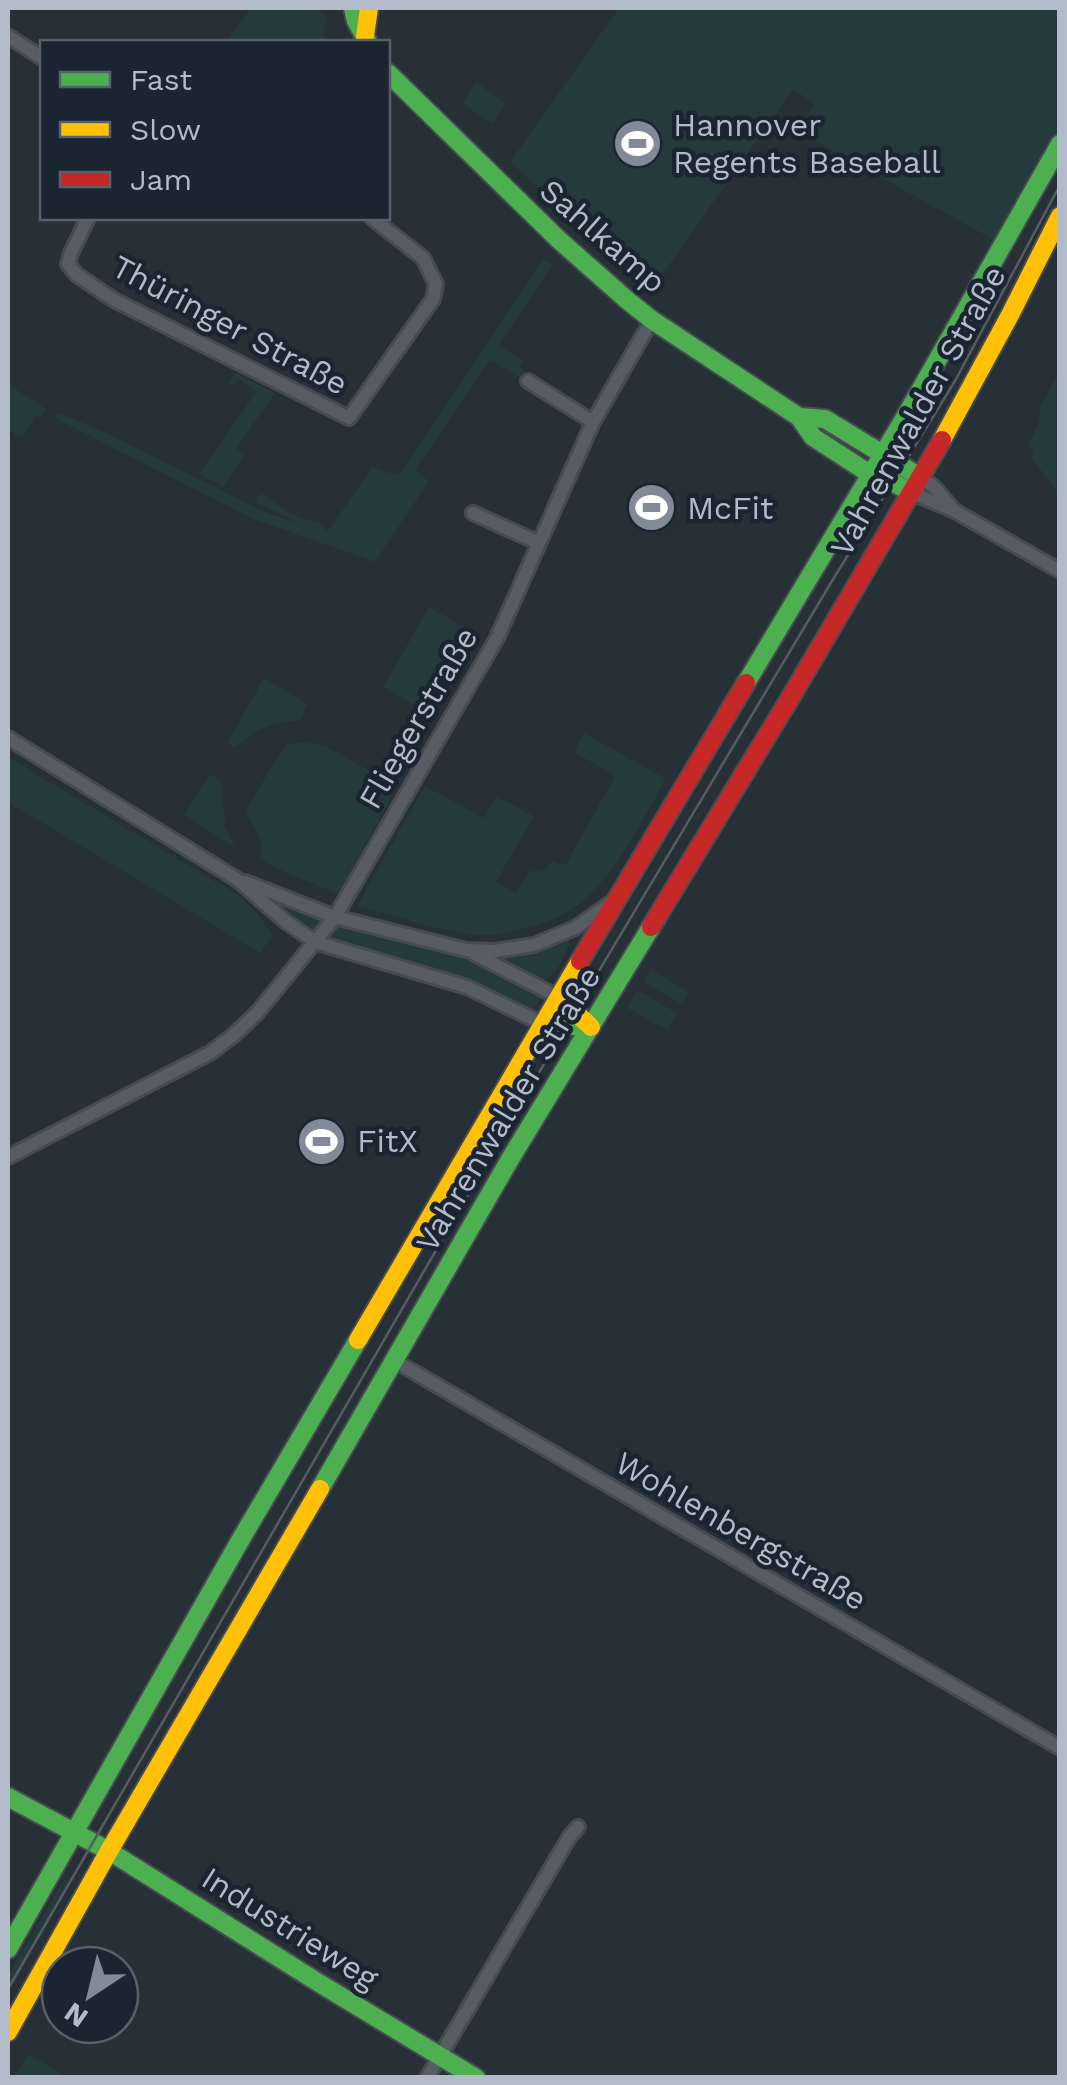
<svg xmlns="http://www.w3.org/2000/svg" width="1067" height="2085" font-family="'Work Sans',sans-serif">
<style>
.green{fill:#243a3d}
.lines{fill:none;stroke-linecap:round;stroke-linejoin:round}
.street-casing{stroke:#464b51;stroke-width:18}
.fast-casing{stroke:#464b51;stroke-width:22}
.slow-casing{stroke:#464b51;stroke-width:22}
.jam-casing{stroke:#464b51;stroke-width:22}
.street{stroke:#585d64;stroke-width:12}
.fast{stroke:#4caf50;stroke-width:18}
.slow{stroke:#ffc107;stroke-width:18}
.jam{stroke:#c62828;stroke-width:18}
.tram{stroke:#565c62;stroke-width:2.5}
.labels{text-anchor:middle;stroke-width:9;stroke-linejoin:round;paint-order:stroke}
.poi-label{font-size:32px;fill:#b1bbc9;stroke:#1b2532;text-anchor:start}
.street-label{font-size:32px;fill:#b1bbc9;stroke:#1b2532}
</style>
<rect width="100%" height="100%" fill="#272f37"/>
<path class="green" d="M 251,8 L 314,8 L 325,15 L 324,38 L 321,42 L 226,42 Z
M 619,8 L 1059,8 L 1059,144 L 1003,245 L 797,131 L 815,104 L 793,89 L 653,288 L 612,255 L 510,162 Z
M 476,82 L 506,103 L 492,124 L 462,103 Z
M 543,259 L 553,264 L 498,346 L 523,360 L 519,368 L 528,373 L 524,380 L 490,360 L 415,470 L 429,481 L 375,562 L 253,519 L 54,418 L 58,412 L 111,435 L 267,513 L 300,523 L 255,502 L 261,493 L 293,515 L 316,523 L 318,521 L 328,531 L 372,467 L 399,476 Z
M 236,373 L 275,393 L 236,449 L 245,456 L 223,487 L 199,474 L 256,392 L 239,379 L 233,386 L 228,383 Z
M 1055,380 L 1060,382 L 1059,494 L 1030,456 L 1034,450 L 1028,445 L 1038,425 L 1041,404 Z
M 8,384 L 46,409 L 40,418 L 36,416 L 22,438 L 8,430 Z
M 429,607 L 480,636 L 434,716 L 383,687 Z
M 264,678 L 308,704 L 300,721 C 270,723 258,728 235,748 L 227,743 Z
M 584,733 L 666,779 C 641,822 614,881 572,909 C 559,918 545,923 530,927 C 513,932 495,937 477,935 C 438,931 395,916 357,906 L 425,786 L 484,818 L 496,796 L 534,816 L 496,882 L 516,893 L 530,870 L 536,872 L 547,869 L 552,860 L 562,865 L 566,864 L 615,776 L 574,752 Z
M 305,742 L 325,746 L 397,786 L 339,894 L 286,873 L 260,859 C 265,841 253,826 245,811 L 285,745 Z
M 8,757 L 241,897 L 257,913 L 273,936 L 260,953 L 8,802 Z
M 210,774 L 222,782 L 221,800 L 226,819 L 224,826 L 236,848 L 184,815 Z
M 269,889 L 306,906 L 493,951 L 575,928 L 564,957 L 557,970 L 539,986 L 545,990 L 530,1017 L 467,987 L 315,942 L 255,895 Z
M 651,969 L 689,992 L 682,1004 L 647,984 L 644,980 Z
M 636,992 L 643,993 L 677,1013 L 667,1030 L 627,1008 Z
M 64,1879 L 69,1882 L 8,1989 L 8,1976 Z
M 28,2054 L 68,2077 L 14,2077 Z"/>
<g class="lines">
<defs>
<path id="street" d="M 8,36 L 42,58
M 88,218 L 71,253 L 68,264 L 77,275 L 114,300 L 349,418 L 433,299 L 436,284 L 423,258 L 372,218
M 528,381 L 593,422
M 920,477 L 934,487 L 952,508
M 910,492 L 953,510 L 1060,571
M 473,513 L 539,543
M 8,738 L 238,880 L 285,921 L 315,942 L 467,987 L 543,1024
M 245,882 L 335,917 L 466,950 L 495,951 L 534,945 L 575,928 L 612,902
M 473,953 L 560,998
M 8,1157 L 210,1053 L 235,1034 L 257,1013 L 335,917 L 497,638 L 593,422 L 652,320
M 395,1361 L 1060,1748
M 427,2078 L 570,1836 L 578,1827"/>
<path id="fast" d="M 353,8 L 356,21 L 368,42
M 388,73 L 558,239 L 627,300 L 652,320 L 799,417 L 813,437 L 870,474 L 889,480 L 910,492
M 799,417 L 825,419 L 920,477
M 746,683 L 904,419 L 1060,144
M 543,1024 L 591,1027
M 320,1489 L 509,1161 L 651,927
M 8,1797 L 109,1851 L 319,1983 L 476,2078
M 8,1949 L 241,1539 L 358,1340"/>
<path id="slow" d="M 365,36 L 369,8
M 942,440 L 1010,315 L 1060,216
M 560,998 L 591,1027
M 358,1340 L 580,961
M 8,2032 L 109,1851 L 320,1489"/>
<path id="jam" d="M 651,927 L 792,695 L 942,440
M 580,961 L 746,683"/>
</defs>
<use href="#street" class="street-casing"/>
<use href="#fast" class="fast-casing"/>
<use href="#slow" class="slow-casing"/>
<use href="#jam" class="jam-casing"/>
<use href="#street" class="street"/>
<use href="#fast" class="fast"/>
<use href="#slow" class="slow"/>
<use href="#jam" class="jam"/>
<path class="tram" d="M 8,1989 L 566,1026 L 832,581 L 955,381 L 1060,185"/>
</g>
<defs>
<symbol id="stadium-disc" viewBox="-11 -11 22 22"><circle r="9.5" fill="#818a96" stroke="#1b2532"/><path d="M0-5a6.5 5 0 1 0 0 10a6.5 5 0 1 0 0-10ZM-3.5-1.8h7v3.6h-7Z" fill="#fff"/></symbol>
</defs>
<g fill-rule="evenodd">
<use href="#stadium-disc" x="610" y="116" width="55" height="55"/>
<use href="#stadium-disc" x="624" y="480" width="55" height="55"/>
<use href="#stadium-disc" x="294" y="1114" width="55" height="55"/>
</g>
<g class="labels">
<g class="poi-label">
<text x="673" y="136">Hannover<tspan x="673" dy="37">Regents Baseball</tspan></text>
<text x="687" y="519">McFit</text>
<text x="357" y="1152">FitX</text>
</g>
<g class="street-label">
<text transform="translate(603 236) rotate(41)" y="11">Sahlkamp</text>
<text transform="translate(230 325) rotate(28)" y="11">Thüringer Straße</text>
<text transform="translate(918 411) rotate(-61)" y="11">Vahrenwalder Straße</text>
<text transform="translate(418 718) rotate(-60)" y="11">Fliegerstraße</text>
<text transform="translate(508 1109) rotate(-59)" y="11">Vahrenwalder Straße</text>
<text transform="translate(741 1531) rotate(30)" y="11">Wohlenbergstraße</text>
<text transform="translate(290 1928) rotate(32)" y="11">Industrieweg</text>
</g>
</g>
<rect width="1067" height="2085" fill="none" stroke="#b1bbc9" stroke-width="20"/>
<rect x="40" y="40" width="350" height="180" fill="#1b2532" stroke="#57616e" stroke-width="2.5"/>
<rect x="60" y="72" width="50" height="15" fill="#4caf50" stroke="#57616e" stroke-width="2.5"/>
<text x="130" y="90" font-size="30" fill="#b1bbc9">Fast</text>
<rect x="60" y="122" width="50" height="15" fill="#ffc107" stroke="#57616e" stroke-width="2.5"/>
<text x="130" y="140" font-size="30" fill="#b1bbc9">Slow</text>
<rect x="60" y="172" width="50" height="15" fill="#c62828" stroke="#57616e" stroke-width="2.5"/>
<text x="130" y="190" font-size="30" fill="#b1bbc9">Jam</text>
<g transform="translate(90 1995) rotate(215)"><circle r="48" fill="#1b2532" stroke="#57616e" stroke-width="2.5"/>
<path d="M0-8L18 38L0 25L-18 38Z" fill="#818a96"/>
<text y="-15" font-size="28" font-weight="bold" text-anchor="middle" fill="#b1bbc9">N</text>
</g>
</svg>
